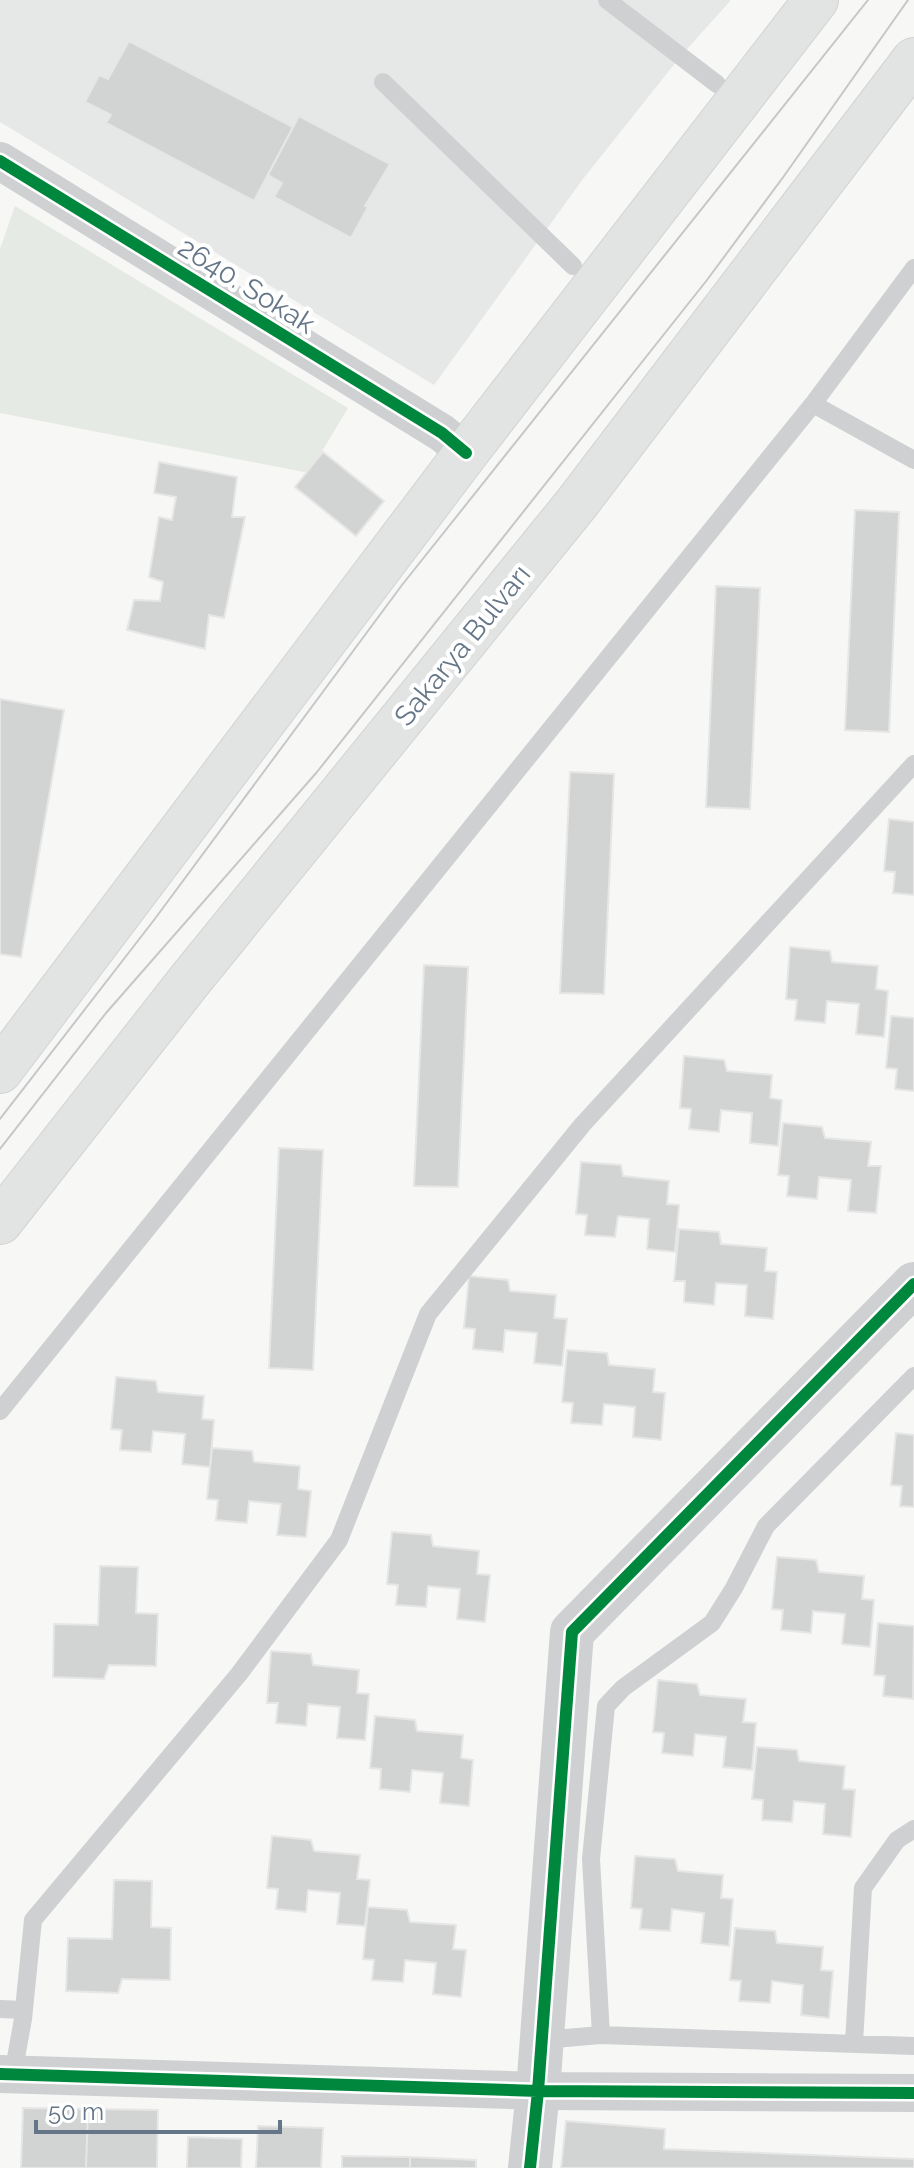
<svg xmlns="http://www.w3.org/2000/svg" width="914" height="2168" font-family="Raleway,sans-serif">
<style>
.built{fill:#e6e7e7}
.green{fill:#e6eae4}
.building{fill:#d2d3d3;stroke:#e6e6e6;stroke-width:2}
.lines{fill:none;stroke-linecap:round;stroke-linejoin:round}
.primary-casing{stroke:#d2d3d4;stroke-width:46}
.service{stroke:#cfd0d1;stroke-width:18}
.minor{stroke:#cfd0d1;stroke-width:38}
.tertiary{stroke:#cfd0d1;stroke-width:44}
.primary{stroke:#e2e3e3;stroke-width:44}
.tram{stroke:#c6c7c8;stroke-width:2}
.cycleway-casing{stroke:#fff;stroke-width:17}
.cycleway{stroke:#00873e;stroke-width:12}
.labels{text-anchor:middle;stroke-width:8;stroke-linejoin:round;paint-order:stroke}
.street-label{font-size:28px;fill:#657688;stroke:#fff}
</style>
<rect width="100%" height="100%" fill="#f7f7f6"/>
<path class="built" d="M 0,0 L 731,0 L 680,57 L 583,179 L 434,385 L 0,122 Z"/>
<path class="green" d="M 15,206 L 348,408 L 309,473 L 0,413 L 0,249 Z"/>
<path class="building" d="M 129,41 L 293,127 L 254,201 L 106,123 L 111,115 L 85,102 L 99,75 L 108,79 Z
M 299,116 L 390,164 L 365,206 L 368,207 L 351,238 L 274,197 L 282,183 L 268,175 Z
M 323,452 L 384,501 L 356,536 L 295,487 Z
M 159,462 L 237,477 L 232,517 L 245,517 L 224,618 L 209,615 L 205,649 L 127,630 L 134,600 L 160,601 L 163,582 L 149,577 L 159,517 L 172,520 L 176,497 L 154,493 Z
M 855,510 L 899,512 L 889,732 L 845,730 Z
M 716,586 L 760,588 L 750,809 L 706,807 Z
M 0,699 L 64,710 L 21,957 L 0,954 Z
M 570,772 L 614,774 L 604,994 L 560,993 Z
M 889,819 L 914,822 L 914,895 L 893,893 L 895,872 L 884,871 Z
M 790,947 L 830,951 L 832,962 L 878,966 L 876,989 L 888,991 L 884,1037 L 856,1034 L 859,1004 L 827,1001 L 825,1023 L 795,1020 L 797,1000 L 786,999 Z
M 424,965 L 468,967 L 458,1187 L 414,1186 Z
M 891,1016 L 914,1018 L 914,1091 L 895,1089 L 897,1069 L 886,1068 Z
M 684,1056 L 724,1060 L 727,1071 L 772,1075 L 770,1098 L 782,1100 L 778,1146 L 750,1143 L 752,1113 L 721,1110 L 719,1132 L 689,1129 L 691,1109 L 680,1108 Z
M 783,1123 L 822,1127 L 825,1138 L 871,1142 L 868,1166 L 881,1166 L 876,1213 L 848,1211 L 851,1180 L 819,1177 L 817,1199 L 787,1196 L 789,1176 L 778,1175 Z
M 279,1148 L 323,1150 L 313,1370 L 269,1368 Z
M 581,1162 L 621,1165 L 623,1176 L 669,1181 L 667,1204 L 679,1205 L 675,1252 L 647,1249 L 649,1219 L 618,1216 L 615,1237 L 585,1235 L 587,1215 L 576,1214 Z
M 679,1229 L 719,1232 L 721,1244 L 767,1248 L 765,1271 L 777,1272 L 773,1319 L 745,1316 L 747,1285 L 716,1283 L 714,1305 L 684,1302 L 685,1281 L 674,1281 Z
M 469,1276 L 508,1280 L 510,1291 L 556,1295 L 554,1318 L 567,1319 L 562,1366 L 534,1363 L 537,1333 L 505,1330 L 503,1352 L 473,1349 L 475,1329 L 464,1328 Z
M 567,1350 L 607,1353 L 609,1365 L 655,1369 L 653,1392 L 665,1393 L 661,1440 L 633,1437 L 635,1407 L 604,1404 L 602,1425 L 571,1423 L 573,1403 L 562,1402 Z
M 116,1377 L 156,1381 L 158,1392 L 204,1396 L 202,1419 L 214,1420 L 210,1467 L 182,1464 L 185,1434 L 153,1431 L 151,1452 L 120,1450 L 122,1430 L 111,1429 Z
M 896,1433 L 914,1435 L 914,1507 L 900,1506 L 902,1486 L 891,1485 Z
M 212,1448 L 252,1451 L 254,1462 L 300,1466 L 298,1489 L 311,1491 L 306,1537 L 277,1535 L 281,1504 L 249,1501 L 247,1523 L 216,1520 L 218,1500 L 207,1499 Z
M 392,1532 L 431,1535 L 433,1546 L 479,1551 L 477,1574 L 490,1575 L 485,1622 L 457,1619 L 460,1589 L 428,1586 L 426,1607 L 396,1605 L 398,1585 L 387,1584 Z
M 777,1557 L 816,1560 L 819,1572 L 864,1576 L 862,1599 L 874,1600 L 870,1647 L 842,1644 L 845,1614 L 813,1611 L 811,1633 L 781,1630 L 783,1610 L 772,1609 Z
M 100,1566 L 138,1567 L 136,1613 L 158,1614 L 156,1666 L 109,1665 L 104,1679 L 53,1677 L 54,1624 L 98,1625 Z
M 878,1623 L 914,1626 L 913,1699 L 883,1696 L 885,1676 L 874,1675 Z
M 271,1651 L 311,1654 L 313,1665 L 359,1670 L 357,1693 L 369,1694 L 365,1740 L 337,1738 L 340,1707 L 308,1704 L 306,1726 L 276,1723 L 278,1703 L 267,1703 Z
M 658,1680 L 697,1684 L 700,1695 L 746,1699 L 743,1722 L 756,1723 L 752,1770 L 723,1767 L 726,1737 L 695,1734 L 693,1756 L 662,1753 L 664,1733 L 653,1732 Z
M 375,1716 L 415,1720 L 417,1731 L 463,1735 L 461,1758 L 473,1760 L 469,1806 L 440,1803 L 443,1773 L 412,1770 L 410,1792 L 380,1789 L 381,1769 L 370,1768 Z
M 757,1747 L 797,1750 L 799,1761 L 845,1766 L 843,1789 L 855,1790 L 851,1837 L 823,1834 L 825,1804 L 794,1801 L 792,1822 L 762,1820 L 763,1800 L 752,1799 Z
M 272,1836 L 311,1840 L 314,1851 L 360,1855 L 357,1879 L 370,1880 L 365,1926 L 337,1924 L 340,1893 L 308,1890 L 306,1912 L 276,1909 L 278,1889 L 267,1888 Z
M 635,1856 L 675,1859 L 678,1871 L 723,1875 L 721,1898 L 733,1899 L 729,1946 L 701,1943 L 704,1913 L 672,1909 L 670,1931 L 640,1929 L 642,1909 L 631,1908 Z
M 114,1880 L 152,1881 L 151,1927 L 171,1928 L 170,1980 L 122,1979 L 118,1993 L 66,1991 L 68,1938 L 112,1939 Z
M 368,1907 L 407,1910 L 410,1922 L 456,1925 L 453,1949 L 466,1950 L 461,1997 L 433,1994 L 436,1963 L 405,1960 L 403,1982 L 372,1980 L 374,1960 L 363,1959 Z
M 735,1928 L 775,1931 L 777,1943 L 823,1947 L 821,1970 L 833,1971 L 829,2018 L 801,2015 L 803,1985 L 772,1981 L 770,2003 L 739,2001 L 741,1981 L 730,1980 Z
M 23,2108 L 88,2109 L 86,2168 L 21,2168 Z
M 88,2109 L 158,2110 L 157,2168 L 86,2168 Z
M 566,2121 L 665,2129 L 664,2149 L 914,2159 L 914,2168 L 561,2168 Z
M 258,2126 L 323,2128 L 321,2168 L 256,2168 Z
M 188,2137 L 242,2139 L 241,2168 L 187,2168 Z
M 342,2156 L 410,2157 L 410,2168 L 342,2168 Z
M 410,2157 L 476,2160 L 476,2168 L 410,2168 Z"/>
<g class="lines">
<defs>
<path id="primary" d="M 0,1071 L 466,453 L 816,0
M 0,1222 L 190,980 L 577,503 L 914,60"/>
</defs>
<use href="#primary" class="primary-casing"/>
<path class="service" d="M 607,0 L 717,84
M 383,82 L 573,266
M 813,404 L 914,460
M 0,1411 L 813,404 L 914,268
M 0,2009 L 23,2010
M 601,2035 L 591,1859 L 606,1706 L 623,1688 L 712,1623 L 734,1588 L 766,1526 L 914,1376
M 542,2040 L 601,2035 L 914,2046
M 854,2043 L 863,1888 L 897,1840 L 914,1829
M 13,2074 L 23,2019 L 33,1920 L 239,1674 L 339,1540 L 428,1314 L 583,1124 L 914,764"/>
<path class="minor" d="M 0,161 L 442,433 L 466,453
M 0,2074 L 538,2091 L 914,2093"/>
<path class="tertiary" d="M 530,2168 L 538,2091 L 572,1632 L 914,1284"/>
<use href="#primary" class="primary"/>
<path class="tram" d="M 0,1119 L 154,920 L 402,585 L 868,0
M 0,1149 L 106,1013 L 317,772 L 707,280 L 784,176 L 908,0"/>
<defs>
<path id="cycleway" d="M 0,161 L 442,433 L 466,453
M 0,2074 L 538,2091 L 914,2093
M 530,2168 L 538,2091 L 572,1632 L 914,1284"/>
</defs>
<use href="#cycleway" class="cycleway-casing"/>
<use href="#cycleway" class="cycleway"/>
</g>
<g class="labels">
<g class="street-label">
<text transform="translate(247 285) rotate(32)" y="10">2640. Sokak</text>
<text transform="translate(462 645) rotate(-51)" y="10">Sakarya Bulvarı</text>
</g>
</g>
<path d="M36 2120v12h244v-12" fill="none" stroke="#657688" stroke-width="4"/>
<text x="48" y="2120" font-size="24" fill="#657688" stroke="#ffffff" stroke-width="6" paint-order="stroke">50 m</text>
</svg>
